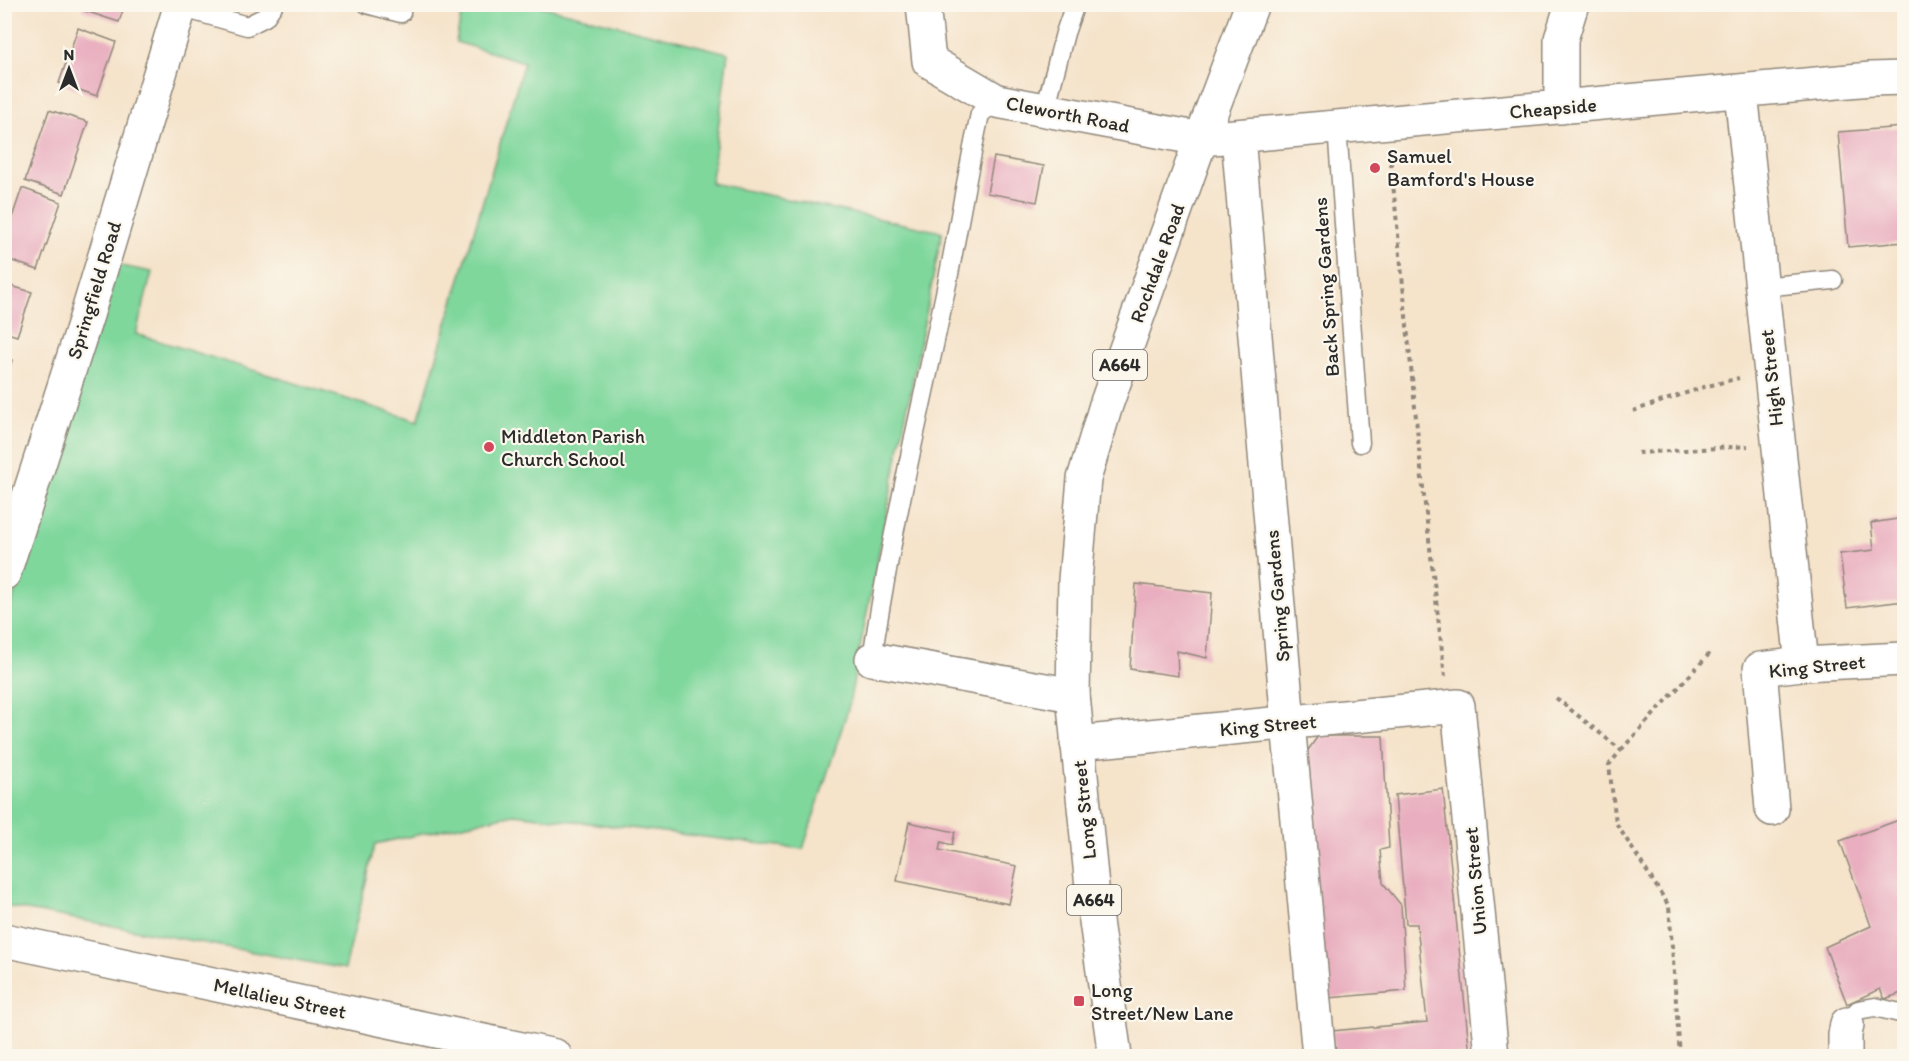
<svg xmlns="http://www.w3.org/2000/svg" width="1909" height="1061" font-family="Itim,sans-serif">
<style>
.green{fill:#7fd79c;stroke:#558164;stroke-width:1.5}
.building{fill:#e9afc0}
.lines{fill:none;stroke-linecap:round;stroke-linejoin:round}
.service-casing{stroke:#90877a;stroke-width:21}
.minor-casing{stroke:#90877a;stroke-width:36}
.primary-casing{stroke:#90877a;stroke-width:36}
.path{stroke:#90877a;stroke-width:4;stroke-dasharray:4.5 4.5;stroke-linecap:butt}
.service{stroke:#fff;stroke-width:18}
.minor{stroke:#fff;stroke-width:33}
.primary{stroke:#fff;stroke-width:33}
.poi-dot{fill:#d1495b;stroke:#fbf7ec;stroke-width:2}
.labels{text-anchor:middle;stroke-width:4.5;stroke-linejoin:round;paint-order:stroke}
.shield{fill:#fbf7ec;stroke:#696865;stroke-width:1.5}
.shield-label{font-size:18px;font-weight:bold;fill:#2b2b2b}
.street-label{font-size:20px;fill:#2b2b2b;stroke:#fbf7ec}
.poi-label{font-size:20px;fill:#2b2b2b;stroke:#fbf7ec;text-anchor:start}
</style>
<rect width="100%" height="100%" fill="#fbf7ec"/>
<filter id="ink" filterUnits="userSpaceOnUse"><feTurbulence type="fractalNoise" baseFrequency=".0167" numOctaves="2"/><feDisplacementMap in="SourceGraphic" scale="12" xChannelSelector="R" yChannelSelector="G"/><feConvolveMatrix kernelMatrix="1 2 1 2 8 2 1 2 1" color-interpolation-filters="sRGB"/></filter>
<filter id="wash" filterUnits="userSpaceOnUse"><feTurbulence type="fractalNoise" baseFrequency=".008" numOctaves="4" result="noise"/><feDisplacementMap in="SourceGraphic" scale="24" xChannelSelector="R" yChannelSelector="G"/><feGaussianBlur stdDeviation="1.35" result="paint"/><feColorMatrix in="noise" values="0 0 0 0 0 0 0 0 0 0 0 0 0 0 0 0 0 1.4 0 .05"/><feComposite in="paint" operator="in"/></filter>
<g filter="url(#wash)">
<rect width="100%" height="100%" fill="#f5e3ca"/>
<path class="green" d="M 463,5 L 536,5 L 728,53 L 711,183 L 942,232 L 848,709 L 803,849 L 514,814 L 375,844 L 345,969 L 5,906 L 5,625 L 117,265 L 152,272 L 136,334 L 418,421 L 524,62 L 456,42 Z"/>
<g id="blocks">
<path class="building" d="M 84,4 L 125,4 L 119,22 L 82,10 Z
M 78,28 L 116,42 L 97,96 L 59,83 Z
M 49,110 L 88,122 L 64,194 L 25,181 Z
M 1904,127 L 1904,242 L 1848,247 L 1838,132 Z
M 994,157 L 1044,166 L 1037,202 L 987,193 Z
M 22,188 L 61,202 L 38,270 L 4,258 L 4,241 Z
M 4,284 L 32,292 L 17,336 L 4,332 Z
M 4,358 L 12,360 L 5,382 L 4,381 Z
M 1904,518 L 1904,601 L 1847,608 L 1840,554 L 1874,550 L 1871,523 Z
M 1136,584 L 1212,593 L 1207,658 L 1177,651 L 1178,676 L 1130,669 Z
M 1318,736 L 1383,736 L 1389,848 L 1380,850 L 1383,883 L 1401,905 L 1406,991 L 1329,998 L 1301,760 Z
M 1443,789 L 1470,1056 L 1336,1056 L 1332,1031 L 1427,1022 L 1417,924 L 1406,924 L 1395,795 Z
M 1899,820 L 1904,839 L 1904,992 L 1885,999 L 1880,989 L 1847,1004 L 1825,947 L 1871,926 L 1840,841 Z
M 909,822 L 955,832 L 952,845 L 941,842 L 939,850 L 1017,866 L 1009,904 L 897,881 Z"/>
</g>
</g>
<g filter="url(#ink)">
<use href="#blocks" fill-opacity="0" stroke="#90877a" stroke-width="1.5"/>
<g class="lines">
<defs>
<path id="service" d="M 367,4 L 401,13
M 180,7 L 247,26 L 265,17 L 274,4
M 1045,110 L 1065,33 L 1075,4
M 1337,127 L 1360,443
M 1762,287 L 1833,280
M 872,659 C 891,531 922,406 948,279 C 959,224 968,169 980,114 L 997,101
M 1847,1024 L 1858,1010 L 1875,1007 L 1904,1014"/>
<path id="minor" d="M 923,4 L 929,61 L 997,101 L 1201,139 L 1871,79 L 1904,78
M 1741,92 L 1802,664
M 1561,107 L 1561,39 L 1572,4
M 1238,136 L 1288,723 L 1319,1056
M 4,573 L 87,315 L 181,4
M 872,659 L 1073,695
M 1077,743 L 1458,706 L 1492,1056
M 1772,809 L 1760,669 L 1802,664 L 1904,659
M 4,940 L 555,1056
M 1845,1056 L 1845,1035 L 1847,1024"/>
<path id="primary" d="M 1115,1056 L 1094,907 L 1073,695 L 1075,580 L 1084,479 L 1106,405 L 1201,139 L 1252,4"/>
</defs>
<use href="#service" class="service-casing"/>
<use href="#minor" class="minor-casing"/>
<use href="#primary" class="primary-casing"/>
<path class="path" d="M 1390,153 L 1422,479 L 1445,677
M 1633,411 L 1704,387 L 1739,378
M 1638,453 L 1748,446
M 1556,698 L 1621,750 L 1609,765 L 1616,823 L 1669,906 L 1680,1056
M 1621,750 L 1711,652"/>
<use href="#service" class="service"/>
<use href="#minor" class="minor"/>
<use href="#primary" class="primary"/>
</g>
</g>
<g class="poi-dot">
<circle cx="1375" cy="168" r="6"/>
<circle cx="489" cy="447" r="6"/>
<rect x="1073" y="995" width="12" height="12" rx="3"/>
</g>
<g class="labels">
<g class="shield">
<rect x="1093" y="350" width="54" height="30" rx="4.5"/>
<rect x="1067" y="885" width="54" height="30" rx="4.5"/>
</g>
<g class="shield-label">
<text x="1120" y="371">A664</text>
<text x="1094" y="906">A664</text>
</g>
<g class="street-label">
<text transform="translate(1553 108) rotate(-5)" y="7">Cheapside</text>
<text transform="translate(1068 114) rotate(11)" y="7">Cleworth Road</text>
<text transform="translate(1157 263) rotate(-70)" y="7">Rochdale Road</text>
<text transform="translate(1326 287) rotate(-94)" y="7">Back Spring Gardens</text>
<text transform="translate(94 290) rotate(-73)" y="7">Springfield Road</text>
<text transform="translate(1771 378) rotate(-96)" y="7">High Street</text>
<text transform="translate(1277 596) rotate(-95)" y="7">Spring Gardens</text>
<text transform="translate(1817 666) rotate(-6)" y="7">King Street</text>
<text transform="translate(1268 725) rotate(-5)" y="7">King Street</text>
<text transform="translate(1084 810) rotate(-96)" y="7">Long Street</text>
<text transform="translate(1475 881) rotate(-95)" y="7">Union Street</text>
<text transform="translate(280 998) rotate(12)" y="7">Mellalieu Street</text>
</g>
<g class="poi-label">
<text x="1387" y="163">Samuel<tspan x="1387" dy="23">Bamford's House</tspan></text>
<text x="501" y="443">Middleton Parish<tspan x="501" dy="23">Church School</tspan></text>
<text x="1091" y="997">Long<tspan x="1091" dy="23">Street/New Lane</tspan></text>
</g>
</g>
<rect width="1909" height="1061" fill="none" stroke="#fbf7ec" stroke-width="24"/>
<g transform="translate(69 69)" stroke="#fbf7ec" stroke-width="4.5" paint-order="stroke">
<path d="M0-4.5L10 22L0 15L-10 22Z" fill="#2b2b2b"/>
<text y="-9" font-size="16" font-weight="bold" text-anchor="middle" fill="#2b2b2b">N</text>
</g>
</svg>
